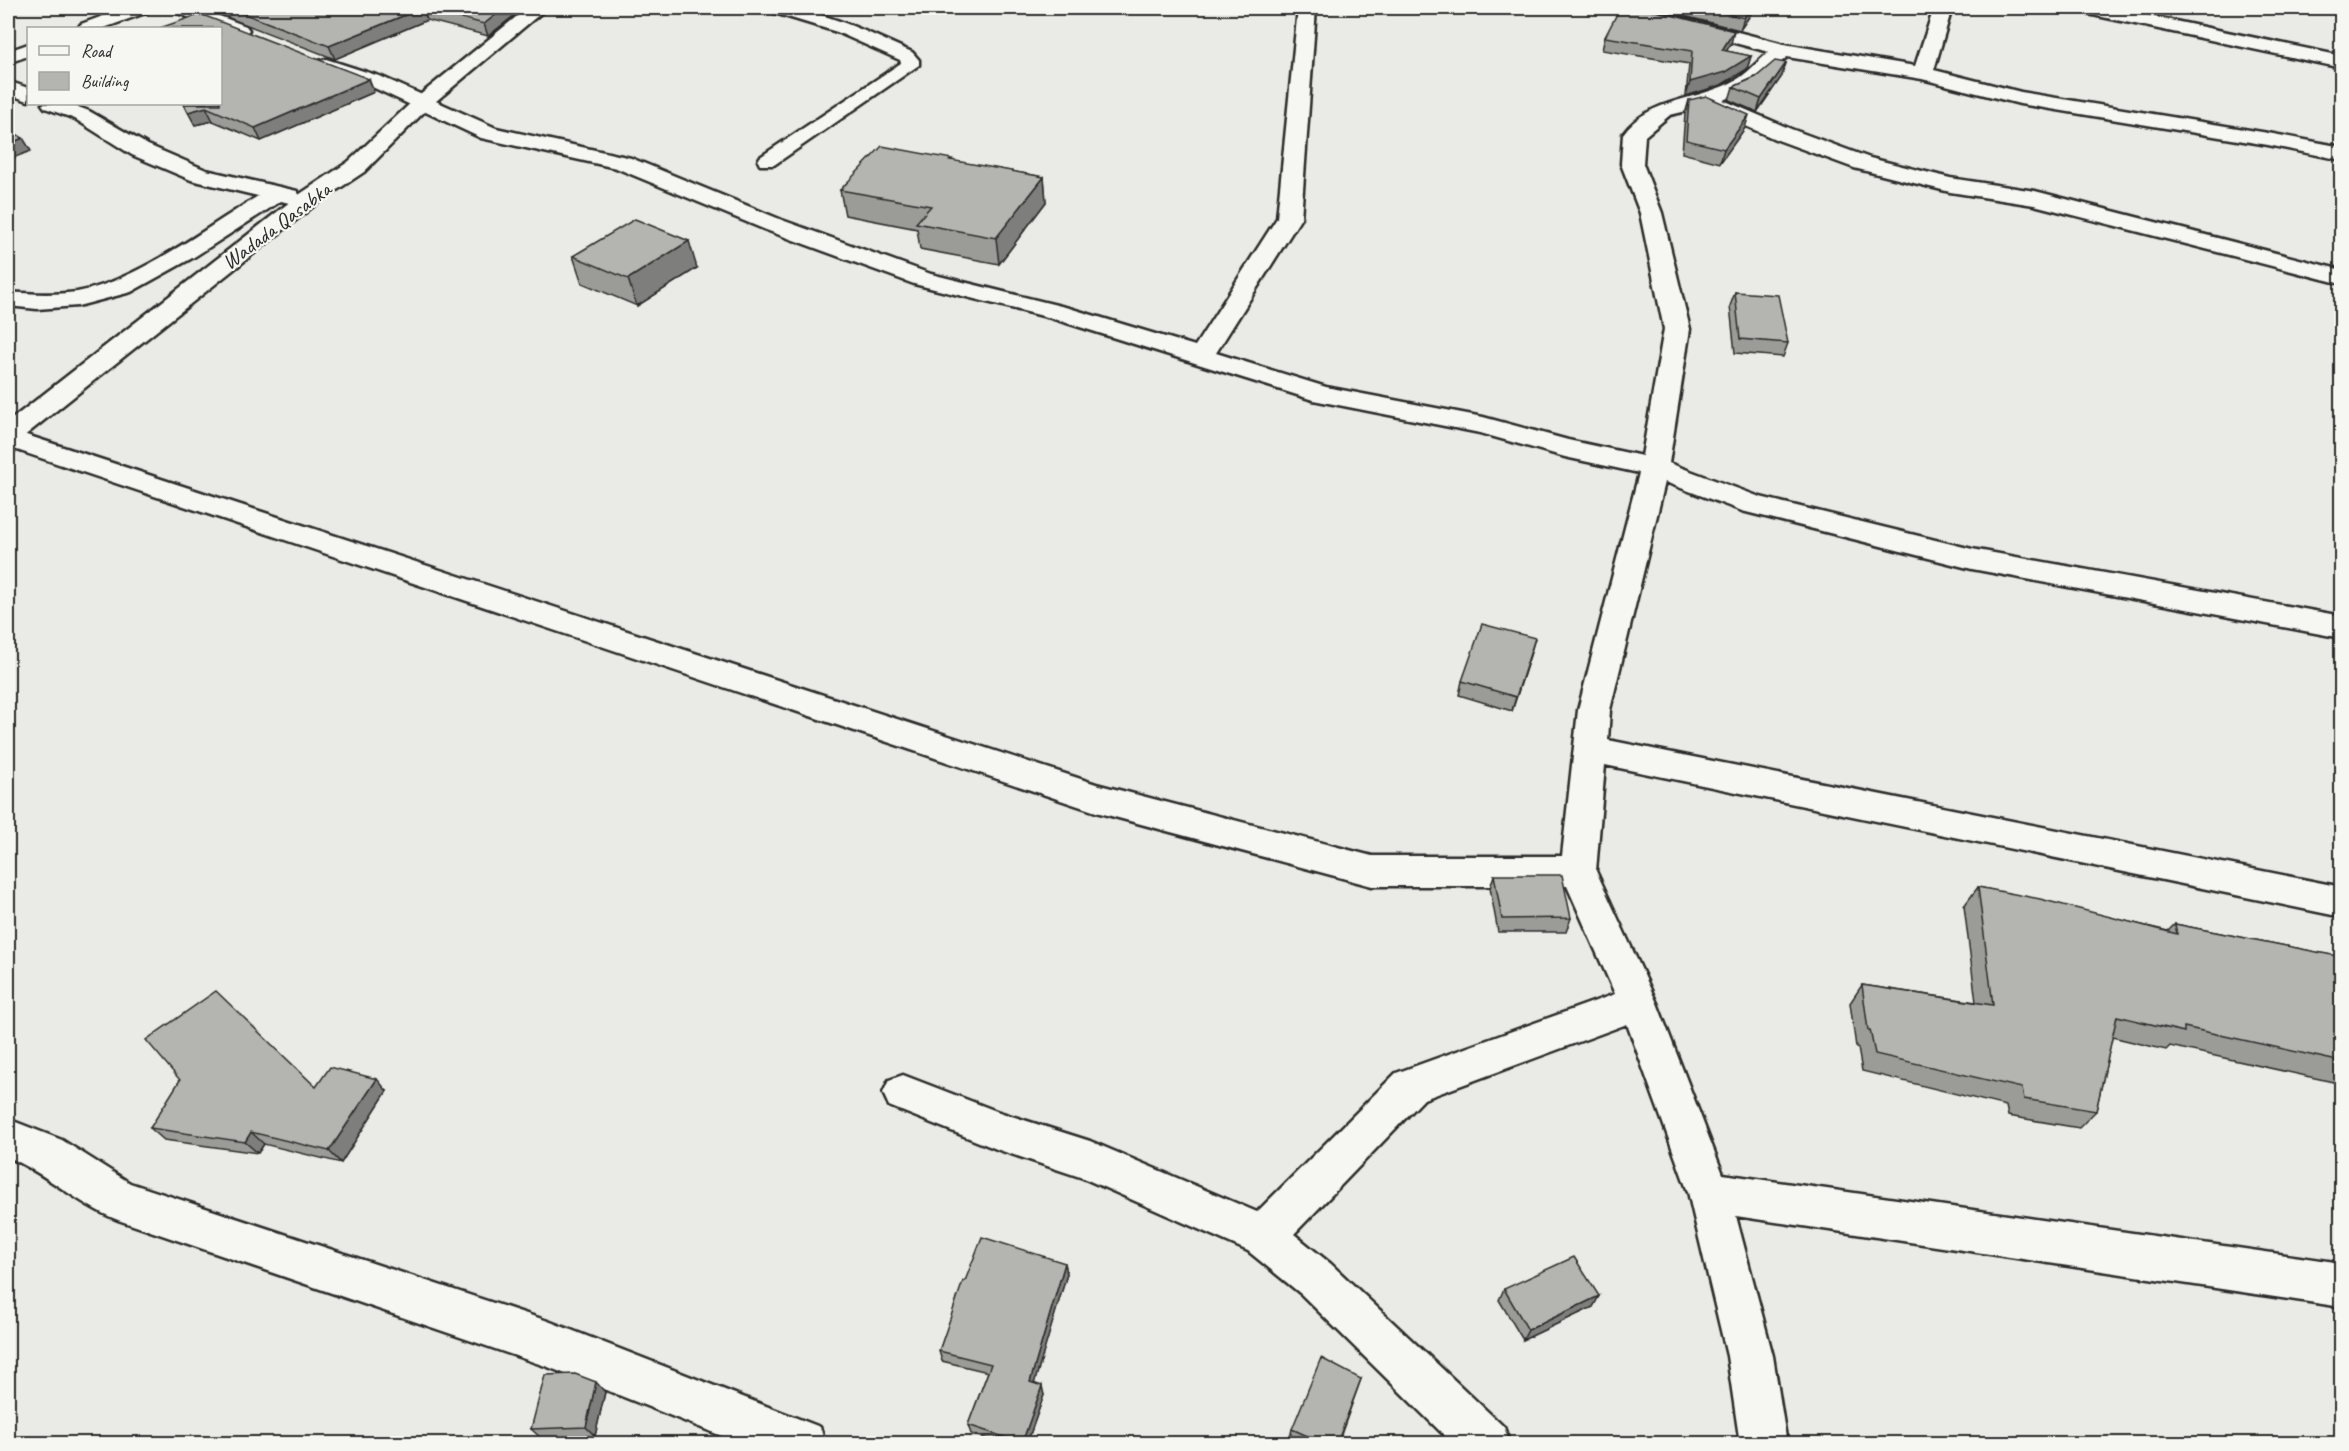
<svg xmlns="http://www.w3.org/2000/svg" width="2349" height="1451" font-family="Caveat,sans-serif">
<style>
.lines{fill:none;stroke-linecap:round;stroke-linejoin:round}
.service-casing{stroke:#2b2b2b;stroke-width:5}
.minor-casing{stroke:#2b2b2b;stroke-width:5}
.tertiary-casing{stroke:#2b2b2b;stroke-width:5}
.service{fill:#f6f6f2;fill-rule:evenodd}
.minor{fill:#f6f6f2;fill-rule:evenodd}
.tertiary{fill:#f6f6f2;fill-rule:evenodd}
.wall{fill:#9b9b98;stroke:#2b2b2b;stroke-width:1.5}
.shaded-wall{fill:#7e7e7c;stroke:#2b2b2b;stroke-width:1.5}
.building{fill:#b4b4b1;stroke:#2b2b2b;stroke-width:1.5}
.labels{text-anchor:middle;stroke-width:4.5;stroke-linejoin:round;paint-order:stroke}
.far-street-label{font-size:22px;fill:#2b2b2b;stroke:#f6f6f2}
</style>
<rect width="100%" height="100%" fill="#eaeae6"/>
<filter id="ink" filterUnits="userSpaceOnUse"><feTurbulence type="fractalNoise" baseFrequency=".0167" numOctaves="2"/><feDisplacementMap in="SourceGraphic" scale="12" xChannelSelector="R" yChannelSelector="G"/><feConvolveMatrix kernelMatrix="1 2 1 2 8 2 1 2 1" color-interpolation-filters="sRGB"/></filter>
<g filter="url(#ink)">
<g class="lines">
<defs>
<path id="service" d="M 766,8 C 812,3 870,34 912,52 L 919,60 L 919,65 L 774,165 L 760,165 L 758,161 L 760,157 L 901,63 L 900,60 L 837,32 L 768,11 Z"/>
<path id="minor" d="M 125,8 L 150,8 L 148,12 L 104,28 L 78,28 L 81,24 Z
M 173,8 L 198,8 L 246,26 L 249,30 L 246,34 L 232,34 L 175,12 Z
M 1298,8 L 1316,8 L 1301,218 L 1216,353 L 1326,387 L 1483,417 L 1568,440 L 1642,456 L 1664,329 L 1640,213 L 1621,164 L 1623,134 C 1649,97 1700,101 1736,80 C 1748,73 1758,61 1769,52 L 1618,12 L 1616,8 L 1645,8 L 1784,44 L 1915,66 L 1934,8 L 1952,8 L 1934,70 L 2021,92 L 2268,133 L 2342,147 L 2342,160 L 2268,145 L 2020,104 L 1922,79 L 1787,57 L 1751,88 L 1723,100 L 1791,129 L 1870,158 L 1950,178 L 2035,191 L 2342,270 L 2342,284 L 2034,205 L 1950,192 L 1854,168 L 1775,139 L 1703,107 L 1670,115 L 1645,136 L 1643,164 L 1662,213 L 1690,329 L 1669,463 L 1760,497 L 1972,549 L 2342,616 L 2342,638 L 1972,569 L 1742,511 L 1665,482 L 1610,710 L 1608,740 L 2342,887 L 2342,917 L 1605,765 L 1596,871 L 1657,1003 L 1723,1174 L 2342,1263 L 2342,1307 L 1736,1216 L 1773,1356 L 1787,1444 L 1740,1444 L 1727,1356 L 1688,1192 L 1627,1024 L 1424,1099 L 1294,1234 L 1331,1264 L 1504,1427 L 1510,1444 L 1453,1444 L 1301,1294 L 1248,1251 L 1083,1178 L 999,1150 L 889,1106 L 883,1093 L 889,1080 L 903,1075 L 999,1112 L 1090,1141 L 1257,1212 L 1396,1073 L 1615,994 L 1567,886 L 1372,886 L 1096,812 L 8,447 L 8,429 L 1096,784 L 1372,856 L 1562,856 L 1578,710 L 1639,473 L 1565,457 L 1480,433 L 1313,400 L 1051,318 L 914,284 L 766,230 L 616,168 L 481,138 L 368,85 L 319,69 L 316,65 L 319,61 L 326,59 L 382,77 L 496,128 L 631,158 L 782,220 L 931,274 L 1069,308 L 1195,346 L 1277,218 Z
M 2079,8 L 2113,8 L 2342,56 L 2342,68 L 2088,14 L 2081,12 Z
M 28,44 L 28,56 L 8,63 L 8,51 Z
M 8,81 L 28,88 L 28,101 L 8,94 Z
M 42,104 L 70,104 L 89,111 L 148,145 L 206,170 L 297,191 L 300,196 L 297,201 L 289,203 L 281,201 L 194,257 L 131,292 L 78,306 L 37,309 L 8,306 L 8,292 C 31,294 54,295 77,292 C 135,282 208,227 258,196 L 191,180 L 132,155 L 75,119 L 45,108 Z
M 8,1119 L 62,1140 L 130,1183 L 548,1321 L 820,1427 L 826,1444 L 742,1444 L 548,1367 L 118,1220 C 79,1205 47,1174 8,1157 Z"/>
<path id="tertiary" d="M 527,8 L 547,8 L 429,107 L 364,172 L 316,204 L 18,441 L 8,443 L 8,422 L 300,194 L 348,162 L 415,99 Z"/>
</defs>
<use href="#service" class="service-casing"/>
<use href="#minor" class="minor-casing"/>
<use href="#tertiary" class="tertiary-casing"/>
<use href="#service" class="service"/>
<use href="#minor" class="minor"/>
<use href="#tertiary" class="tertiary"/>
</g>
<path class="wall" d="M 224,8 L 524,8 L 488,36 L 427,20 L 335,59 L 229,18 Z
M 1652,8 L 1755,8 L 1740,30 Z
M 1605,37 L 1731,44 L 1726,51 L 1751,56 L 1747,69 L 1721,85 L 1686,96 L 1689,64 L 1602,50 Z
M 1786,63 L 1782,76 L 1757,112 L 1729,100 L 1733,87 Z
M 374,92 L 261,141 L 213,121 L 195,125 L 184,104 Z
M 1689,100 L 1745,128 L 1720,163 L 1682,153 L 1685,114 Z
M 952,161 L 1044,177 L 1046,202 L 999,264 L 920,249 L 917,229 L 845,215 L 840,190 Z
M 573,256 L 697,268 L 637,306 L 582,283 Z
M 1735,292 L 1788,343 L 1783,357 L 1735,353 L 1730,306 Z
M 1531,652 L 1512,711 L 1459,695 L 1462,681 Z
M 1494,875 L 1571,918 L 1566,932 L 1498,932 L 1490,888 Z
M 1978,887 L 2168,931 L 2175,924 L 2342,957 L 2342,1084 L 2170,1046 L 2166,1050 L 2112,1037 L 2096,1111 L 2079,1128 L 2008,1116 L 2006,1106 L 1862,1071 L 1858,1048 L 1856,1047 L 1850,1003 L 1862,985 L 1976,1002 L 1964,906 Z
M 316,1087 L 387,1091 L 341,1163 L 264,1144 L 258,1153 L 164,1140 L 150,1128 Z
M 1065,1263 L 1067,1274 L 1034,1383 L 1044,1395 L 1027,1443 L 1000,1443 L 971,1434 L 968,1425 L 988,1372 L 942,1361 L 939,1351 L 965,1281 Z
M 1504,1289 L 1599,1296 L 1593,1307 L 1523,1340 L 1499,1300 Z
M 1361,1379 L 1338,1443 L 1303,1443 L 1290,1438 L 1292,1429 Z
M 605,1392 L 595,1436 L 541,1438 L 531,1429 Z"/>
<path class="shaded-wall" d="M 423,8 L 427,20 L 335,59 L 329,46 Z
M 504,8 L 524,8 L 488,36 L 484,24 Z
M 1750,8 L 1755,8 L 1740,30 L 1744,18 Z
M 1734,31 L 1731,44 L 1718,63 L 1722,50 Z
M 1751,56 L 1747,69 L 1721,85 L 1686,96 L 1690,82 Z
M 1786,63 L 1782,76 L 1757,112 L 1761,99 Z
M 369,79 L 374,92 L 261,141 L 255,128 Z
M 206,107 L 213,121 L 195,125 L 188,112 Z
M 1749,115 L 1745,128 L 1720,163 L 1724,149 Z
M 23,138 L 31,151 L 8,160 L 8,144 Z
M 1044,177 L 1046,202 L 999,264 L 996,238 Z
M 689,241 L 697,268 L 637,306 L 628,279 Z
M 1535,638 L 1531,652 L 1512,711 L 1516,697 Z
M 377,1079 L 387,1091 L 341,1163 L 329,1151 Z
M 251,1132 L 264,1144 L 258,1153 L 245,1142 Z
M 1065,1263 L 1067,1274 L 1032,1391 L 1030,1382 Z
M 1599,1296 L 1593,1307 L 1523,1340 L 1528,1330 Z
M 596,1382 L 605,1392 L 595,1436 L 586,1427 Z
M 1042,1386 L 1044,1395 L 1027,1443 L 1022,1443 Z"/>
<path class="building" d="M 229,8 L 422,8 L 329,46 Z
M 423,8 L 504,8 L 484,24 Z
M 1620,8 L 1643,8 L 1734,31 L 1722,50 L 1751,56 L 1725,72 L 1690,82 L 1692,51 L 1605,37 Z
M 1704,8 L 1750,8 L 1744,18 Z
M 200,14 L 369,79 L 255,128 L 206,107 L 188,112 L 184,104 L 220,104 L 220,28 L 160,28 Z
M 1775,61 L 1786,63 L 1761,99 L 1733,87 L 1756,77 Z
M 1706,96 L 1749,115 L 1724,149 L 1686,140 L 1689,100 Z
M 8,129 L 23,138 L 8,144 Z
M 882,146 L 952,159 L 950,160 L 1044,177 L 996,238 L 916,223 L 931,206 L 840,190 Z
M 635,219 L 689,241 L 628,279 L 573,256 Z
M 1735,292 L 1778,295 L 1788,343 L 1740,339 Z
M 1482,624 L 1535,638 L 1516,697 L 1462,681 Z
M 1494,875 L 1562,875 L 1571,918 L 1502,919 Z
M 1978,887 L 2040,899 L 2177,934 L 2175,924 L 2342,957 L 2342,1062 L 2184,1027 L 2184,1032 L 2117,1016 L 2096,1111 L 2024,1099 L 2022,1088 L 1875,1054 L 1870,1030 L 1868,1030 L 1862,985 L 1993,1005 Z
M 216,991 L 316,1087 L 330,1067 L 377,1079 L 329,1151 L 251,1132 L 245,1142 L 150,1128 L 180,1080 L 146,1040 Z
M 982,1237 L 1065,1263 L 1030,1382 L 1042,1386 L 1022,1443 L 968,1425 L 991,1364 L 939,1351 L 963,1281 L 965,1281 Z
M 1574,1257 L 1599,1296 L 1528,1330 L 1504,1289 Z
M 1321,1358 L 1361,1379 L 1337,1443 L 1323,1443 L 1292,1429 Z
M 575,1374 L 596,1382 L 586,1427 L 531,1429 L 545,1375 Z"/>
</g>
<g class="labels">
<g class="far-street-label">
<text transform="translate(276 225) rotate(-37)" y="8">Wadada Qasabka</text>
</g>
</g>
<rect width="2349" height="1451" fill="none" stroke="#f6f6f2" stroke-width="30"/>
<rect x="15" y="15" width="2319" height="1421" fill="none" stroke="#2b2b2b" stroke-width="2" filter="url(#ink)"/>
<rect x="27" y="27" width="195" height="78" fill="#f6f6f2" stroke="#a5a5a2" stroke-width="1.5"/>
<rect x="39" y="46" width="30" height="9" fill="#f6f6f2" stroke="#a5a5a2" stroke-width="1.5"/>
<text x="81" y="57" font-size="18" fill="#2b2b2b">Road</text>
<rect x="39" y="72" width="30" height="18" fill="#b4b4b1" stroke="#a5a5a2" stroke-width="1.5"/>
<text x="81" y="87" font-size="18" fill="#2b2b2b">Building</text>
</svg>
